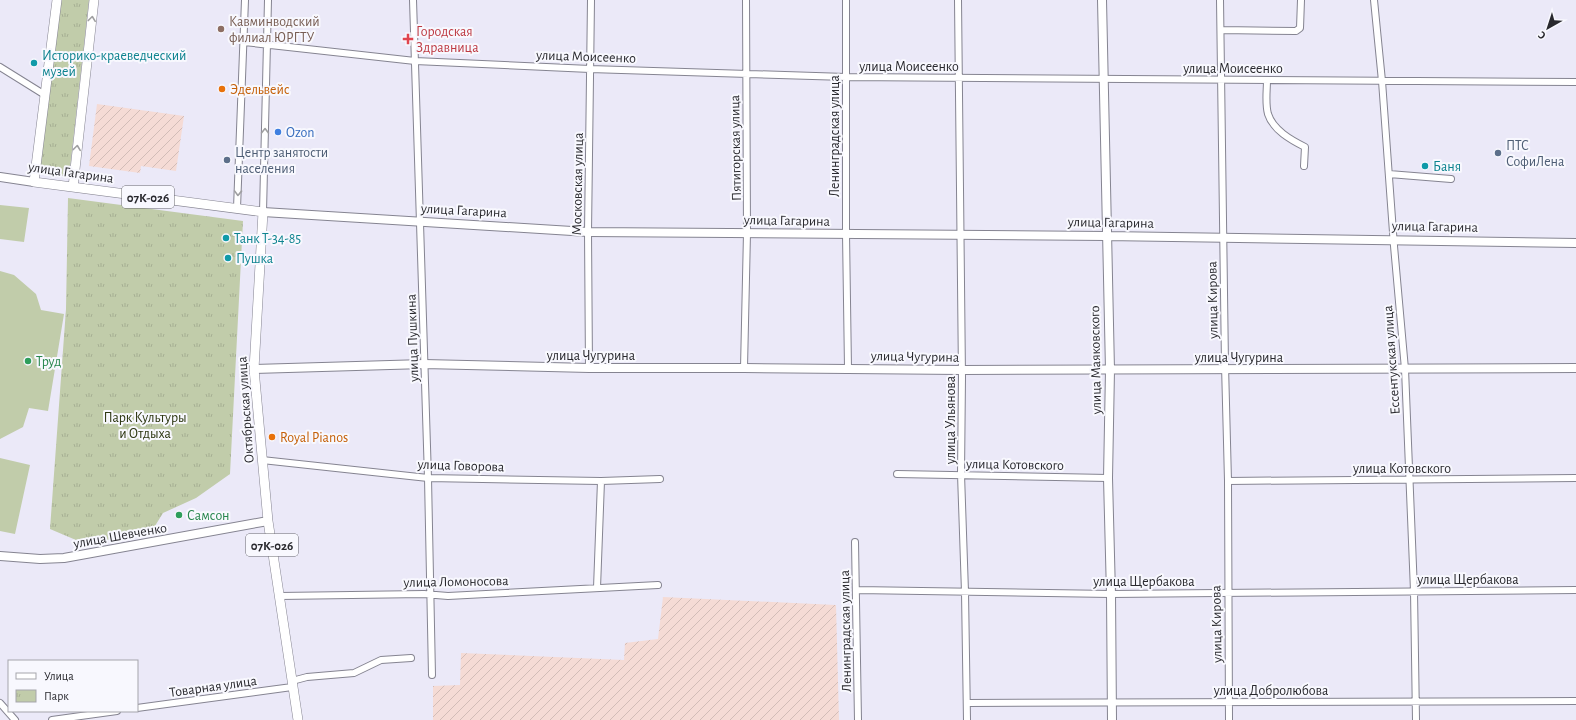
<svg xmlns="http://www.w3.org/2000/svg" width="1576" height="720" font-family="'Alegreya Sans',sans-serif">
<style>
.industrial{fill:url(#industrial-furrows)}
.park{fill:url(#park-tufts)}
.pitch{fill:#c1ccaa}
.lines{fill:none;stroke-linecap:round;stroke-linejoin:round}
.street-casing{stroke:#858491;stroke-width:8}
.secondary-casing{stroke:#858491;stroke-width:10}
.primary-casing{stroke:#858491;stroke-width:10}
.street{stroke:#fff;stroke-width:6}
.secondary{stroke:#fff;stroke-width:8}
.primary{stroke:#fff;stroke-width:9}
.oneway{stroke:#9f9fa1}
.education-dot{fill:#8d6e63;stroke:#f8f8fe;stroke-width:1.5}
.health-dot{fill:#e0444e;stroke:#f8f8fe;stroke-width:1.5}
.culture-dot{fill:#0f9aa8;stroke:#f8f8fe;stroke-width:1.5}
.food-dot{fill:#e8710a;stroke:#f8f8fe;stroke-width:1.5}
.shop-dot{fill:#3f7fe0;stroke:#f8f8fe;stroke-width:1.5}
.service-dot{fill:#5c6f8a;stroke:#f8f8fe;stroke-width:1.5}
.leisure-dot{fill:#2e9e5b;stroke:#f8f8fe;stroke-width:1.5}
.labels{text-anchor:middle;stroke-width:4;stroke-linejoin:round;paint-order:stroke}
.shield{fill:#f8f8fe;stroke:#67676c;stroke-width:1}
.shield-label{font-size:13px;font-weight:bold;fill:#29292e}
.education-label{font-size:14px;fill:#785e54;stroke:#f8f8fe;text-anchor:start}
.health-label{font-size:14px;fill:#be3a42;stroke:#f8f8fe;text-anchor:start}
.culture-label{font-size:14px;fill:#0d838f;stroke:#f8f8fe;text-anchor:start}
.street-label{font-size:14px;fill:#29292e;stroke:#f8f8fe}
.food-label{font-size:14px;fill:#c56008;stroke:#f8f8fe;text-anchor:start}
.shop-label{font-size:14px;fill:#366cbe;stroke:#f8f8fe;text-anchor:start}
.service-label{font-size:14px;fill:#4e5e75;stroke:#f8f8fe;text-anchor:start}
.leisure-label{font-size:14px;fill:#27864d;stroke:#f8f8fe;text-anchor:start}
.park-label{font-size:14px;fill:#2c3610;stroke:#f8f8fe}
</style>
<defs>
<pattern id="industrial-furrows" width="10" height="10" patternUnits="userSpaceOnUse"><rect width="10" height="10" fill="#f5dbd5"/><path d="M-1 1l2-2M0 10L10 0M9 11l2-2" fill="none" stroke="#d2bcb7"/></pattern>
<pattern id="park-tufts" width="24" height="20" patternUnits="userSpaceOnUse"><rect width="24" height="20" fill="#c1ccaa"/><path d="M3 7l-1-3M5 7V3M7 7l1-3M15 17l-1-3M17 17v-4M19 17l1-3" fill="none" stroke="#a6af93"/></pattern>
</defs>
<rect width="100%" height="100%" fill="#ebe9f8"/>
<path class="industrial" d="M 97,104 L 184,116 L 176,171 L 141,166 L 140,173 L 89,166 Z
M 663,597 L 836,605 L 839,720 L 433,720 L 433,686 L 460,685 L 461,653 L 624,660 L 625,643 L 658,639 Z"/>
<path class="park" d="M 61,0 L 89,0 L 69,177 L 38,172 Z
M 68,198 L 243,221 L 230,474 L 196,498 L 163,513 L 150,534 L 83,543 L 50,529 L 66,309 Z"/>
<path class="pitch" d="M 0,205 L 29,208 L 24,242 L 0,239 Z
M 0,271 L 14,275 L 36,294 L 41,310 L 64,314 L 48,411 L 29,408 L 23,427 L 0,439 Z
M 0,458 L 30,465 L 15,534 L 0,531 Z"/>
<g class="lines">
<defs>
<path id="street" d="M 413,0 L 428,478 L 432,675
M 846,0 L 846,234 L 848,368
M 958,0 L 962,377 L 961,474 L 965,592 L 967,720
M 1220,0 L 1225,365 L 1228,481 L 1229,720
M 1374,0 L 1382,81 L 1394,246 L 1405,369 L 1414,591 L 1416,720
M 1221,30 L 1296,31 L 1300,28 L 1301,0
M 244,42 L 415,61 L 590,69 L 846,77 L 1576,82
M 0,67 L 45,95
M 1267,80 C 1267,91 1265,103 1268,114 C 1273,130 1291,140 1305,147 L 1304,166
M 1389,174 L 1451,179
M 237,208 L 245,0
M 263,212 L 268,0
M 589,368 L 588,232 L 591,0
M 744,368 L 747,233 L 746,0
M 262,460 L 428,478 L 601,481 L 660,479
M 897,474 L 1108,478
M 1228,481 L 1576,478
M 855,542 L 858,720
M 597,588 L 601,481
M 857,590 L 1111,594 L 1576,590
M 279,596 L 424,594 L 448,596 L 658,585
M 292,681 L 307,677 L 354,673 L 381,660 L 411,658
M 0,703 L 15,720
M 967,703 L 1576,701
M 137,708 L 292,687
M 52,720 L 117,711"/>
<path id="secondary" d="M 1102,0 L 1110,370 L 1108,478 L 1111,594 L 1112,720
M 0,177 L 34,182
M 263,212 L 588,232 L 1106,236 L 1576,243
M 254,369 L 424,364 L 589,368 L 744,368 L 962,370 L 1576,368
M 0,556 L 40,559 L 64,558 L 268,521"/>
<path id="primary" d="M 57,0 L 34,182 L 263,212 L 254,369 L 268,521 L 298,720
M 73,187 L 94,0"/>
</defs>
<use href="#street" class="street-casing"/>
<use href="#secondary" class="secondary-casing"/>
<use href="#primary" class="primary-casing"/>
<use href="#street" class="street"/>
<use href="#secondary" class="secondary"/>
<use href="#primary" class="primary"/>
</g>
<defs><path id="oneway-chevron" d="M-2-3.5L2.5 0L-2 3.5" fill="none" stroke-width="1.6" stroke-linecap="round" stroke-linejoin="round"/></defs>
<g class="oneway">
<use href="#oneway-chevron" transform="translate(92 19) rotate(-83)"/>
<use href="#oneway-chevron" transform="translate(265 131) rotate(-89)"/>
<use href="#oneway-chevron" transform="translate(77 148) rotate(-83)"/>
<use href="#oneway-chevron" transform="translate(238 193) rotate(92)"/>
</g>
<circle class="education-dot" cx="221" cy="29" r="4"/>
<path class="health-dot" d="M406 33h4v4h4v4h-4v4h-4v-4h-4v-4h4z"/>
<g class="culture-dot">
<circle cx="34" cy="63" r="4"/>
<circle cx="1425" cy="166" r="4"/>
<circle cx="226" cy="238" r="4"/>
<circle cx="228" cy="258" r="4"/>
</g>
<g class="food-dot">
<circle cx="222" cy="89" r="4"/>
<circle cx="272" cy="437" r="4"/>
</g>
<circle class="shop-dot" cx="278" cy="132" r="4"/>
<g class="service-dot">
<circle cx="1498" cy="153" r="4"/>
<circle cx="227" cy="160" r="4"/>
</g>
<g class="leisure-dot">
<circle cx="28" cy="361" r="4"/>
<circle cx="179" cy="515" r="4"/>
</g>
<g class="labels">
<g class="shield">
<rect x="122" y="186" width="52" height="22" rx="3"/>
<rect x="246" y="534" width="52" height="22" rx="3"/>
</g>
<g class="shield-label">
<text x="148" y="202">07К-026</text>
<text x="272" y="550">07К-026</text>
</g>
<g class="education-label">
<text x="229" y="26">Кавминводский<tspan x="229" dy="16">филиал ЮРГТУ</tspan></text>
</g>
<g class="health-label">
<text x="416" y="36">Городская<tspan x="416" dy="16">Здравница</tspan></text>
</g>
<g class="culture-label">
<text x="42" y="60">Историко-краеведческий<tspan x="42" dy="16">музей</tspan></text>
<text x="1433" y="171">Баня</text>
<text x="234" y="243">Танк Т-34-85</text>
<text x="236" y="263">Пушка</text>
</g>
<g class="street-label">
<text transform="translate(586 56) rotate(2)" y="5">улица Моисеенко</text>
<text x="909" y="71">улица Моисеенко</text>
<text x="1233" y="73">улица Моисеенко</text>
<text transform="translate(834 136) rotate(-90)" y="5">Ленинградская улица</text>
<text transform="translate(735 148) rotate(-91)" y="5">Пятигорская улица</text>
<text transform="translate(71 172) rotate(8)" y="5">улица Гагарина</text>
<text transform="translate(577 184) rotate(-89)" y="5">Московская улица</text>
<text transform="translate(464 210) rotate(3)" y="5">улица Гагарина</text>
<text transform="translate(787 220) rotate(1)" y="5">улица Гагарина</text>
<text transform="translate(1111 222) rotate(1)" y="5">улица Гагарина</text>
<text transform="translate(1435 226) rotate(1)" y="5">улица Гагарина</text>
<text transform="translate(1212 300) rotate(-91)" y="5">улица Кирова</text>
<text transform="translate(412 338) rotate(-92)" y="5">улица Пушкина</text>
<text x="591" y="360">улица Чугурина</text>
<text transform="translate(915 356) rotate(1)" y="5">улица Чугурина</text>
<text x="1239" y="362">улица Чугурина</text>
<text transform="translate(1095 360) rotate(-91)" y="5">улица Маяковского</text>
<text transform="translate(1391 360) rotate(-94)" y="5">Ессентукская улица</text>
<text transform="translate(245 410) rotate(-94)" y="5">Октябрьская улица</text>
<text transform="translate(950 420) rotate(-90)" y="5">улица Ульянова</text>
<text transform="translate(1015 464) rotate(1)" y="5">улица Котовского</text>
<text transform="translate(461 465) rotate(2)" y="5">улица Говорова</text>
<text x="1402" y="473">улица Котовского</text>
<text transform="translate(120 535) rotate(-10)" y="5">улица Шевченко</text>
<text x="1468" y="584">улица Щербакова</text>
<text transform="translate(456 581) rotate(-1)" y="5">улица Ломоносова</text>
<text x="1144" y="586">улица Щербакова</text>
<text transform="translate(1216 624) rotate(-91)" y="5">улица Кирова</text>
<text transform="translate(845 631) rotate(-91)" y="5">Ленинградская улица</text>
<text transform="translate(213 686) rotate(-8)" y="5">Товарная улица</text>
<text x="1271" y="695">улица Добролюбова</text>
</g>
<g class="food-label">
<text x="230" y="94">Эдельвейс</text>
<text x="280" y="442">Royal Pianos</text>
</g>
<g class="shop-label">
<text x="286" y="137">Ozon</text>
</g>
<g class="service-label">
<text x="1506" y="150">ПТС<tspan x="1506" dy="16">СофиЛена</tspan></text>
<text x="235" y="157">Центр занятости<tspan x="235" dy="16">населения</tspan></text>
</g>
<g class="leisure-label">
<text x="36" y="366">Труд</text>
<text x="187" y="520">Самсон</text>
</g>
<g class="park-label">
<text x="145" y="422">Парк Культуры<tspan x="145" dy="16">и Отдыха</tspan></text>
</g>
</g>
<rect x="8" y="660" width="130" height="52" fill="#f8f8fe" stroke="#a5a5ab"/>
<rect x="16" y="673" width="20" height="6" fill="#ffffff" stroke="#a5a5ab"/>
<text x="44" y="680" font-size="12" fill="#29292e">Улица</text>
<rect x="16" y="690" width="20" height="12" fill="url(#park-tufts)" stroke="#a5a5ab"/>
<text x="44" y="700" font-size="12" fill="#29292e">Парк</text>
<g transform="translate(1548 28) rotate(219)" stroke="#f8f8fe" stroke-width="3" paint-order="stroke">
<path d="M0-3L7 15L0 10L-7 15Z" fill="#29292e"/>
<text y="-6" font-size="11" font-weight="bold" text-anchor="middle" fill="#29292e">С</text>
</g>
</svg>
